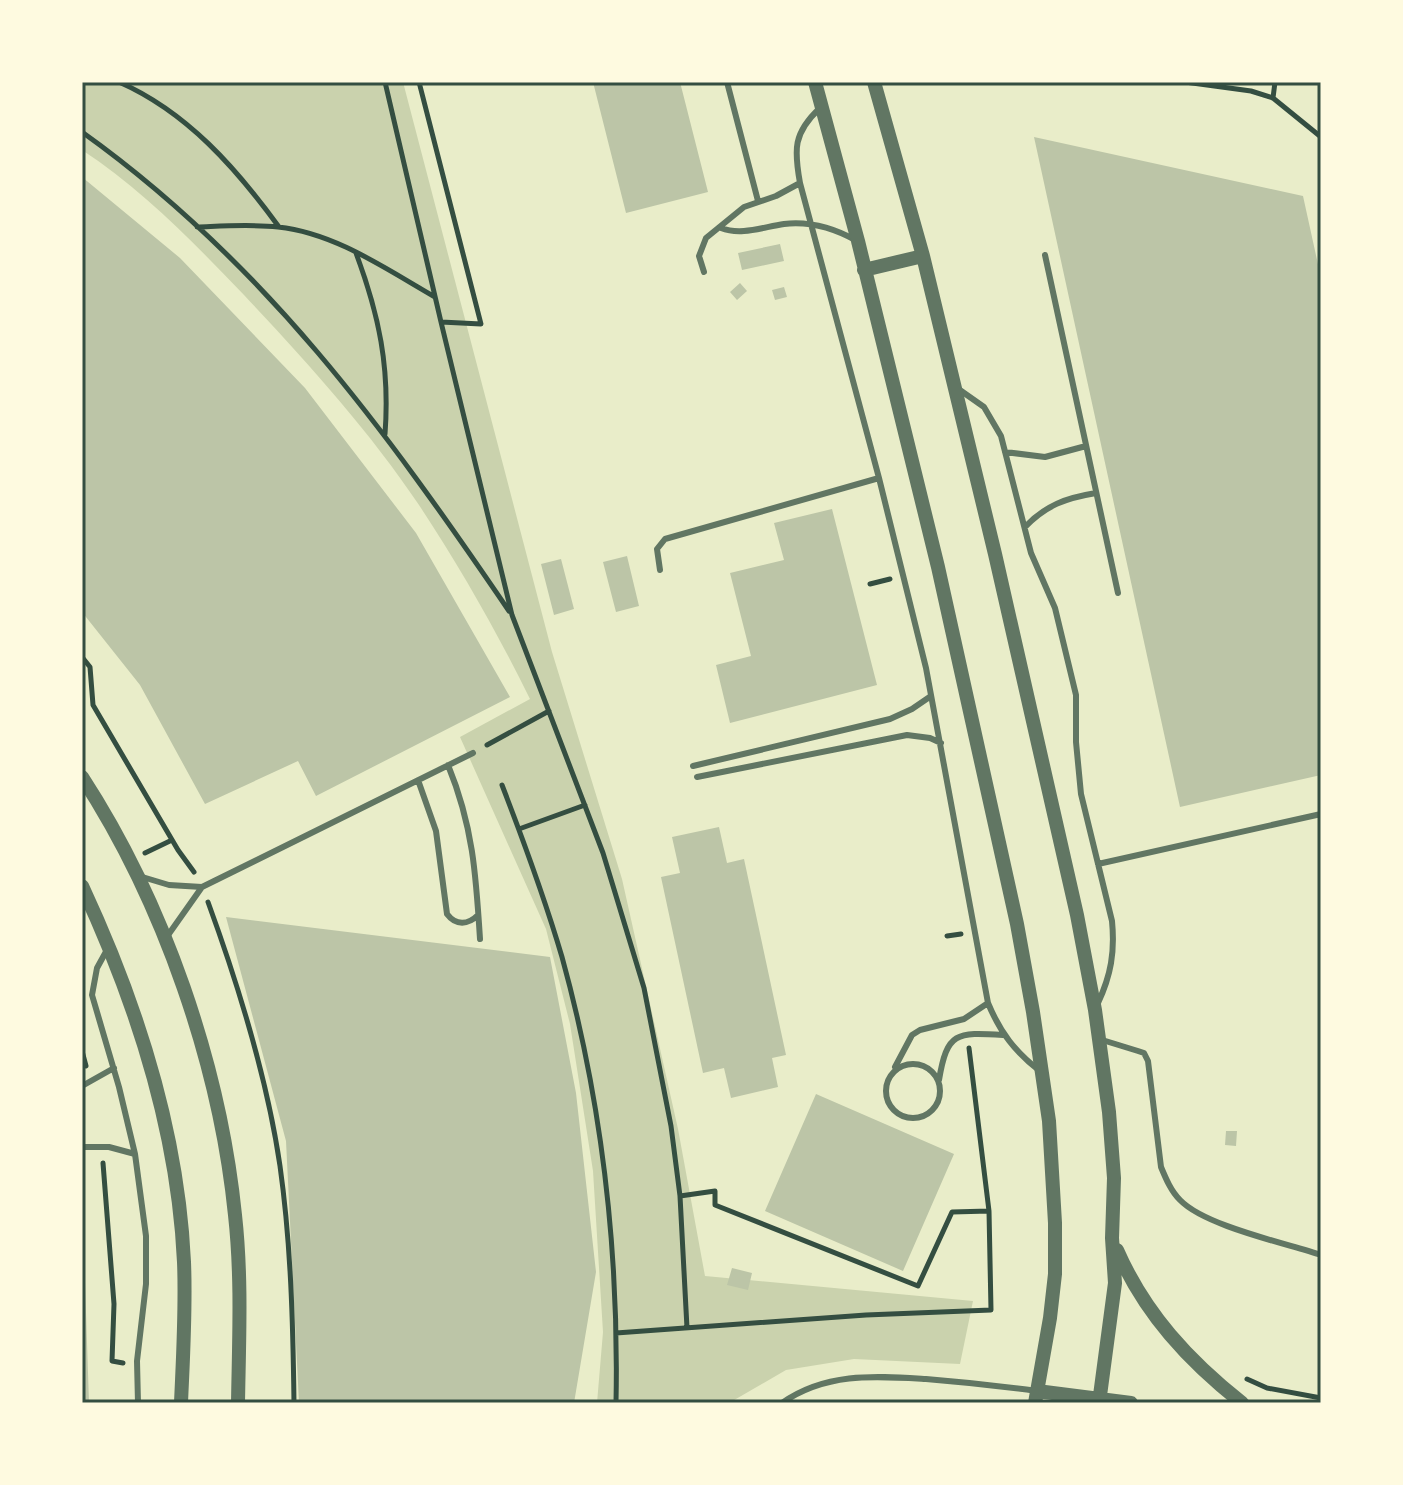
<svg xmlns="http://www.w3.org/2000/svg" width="1403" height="1485" font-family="'Space Grotesk',sans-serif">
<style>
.green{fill:#cad2ad}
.building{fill:#bcc5a7}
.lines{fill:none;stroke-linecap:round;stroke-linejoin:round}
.path{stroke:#344e41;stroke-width:5}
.service{stroke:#617663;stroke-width:6}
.tertiary{stroke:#617663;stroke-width:14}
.neatline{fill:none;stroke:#344e41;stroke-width:3}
</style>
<rect width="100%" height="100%" fill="#e9edc9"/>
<path class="green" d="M 82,82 L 403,82 L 552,652 L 622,879 L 678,1129 L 705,1276 L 973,1301 L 960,1364 L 854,1359 L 786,1370 L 729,1403 L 597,1403 L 603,1332 L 593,1171 L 570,1024 L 546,929 L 460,737 L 530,699 C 497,632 460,567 419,505 C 368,429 306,361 244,295 C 194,243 143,190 82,150 Z"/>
<path class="building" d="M 593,82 L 680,82 L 708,192 L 626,213 Z
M 1034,137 L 1303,196 L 1321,278 L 1321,775 L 1180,807 Z
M 82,177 L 180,258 L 305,388 L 416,533 L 510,697 L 316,796 L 298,761 L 205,804 L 140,685 L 82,612 Z
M 780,244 L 784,261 L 742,270 L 738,253 Z
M 740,283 L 747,291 L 737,300 L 730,292 Z
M 784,287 L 787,297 L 775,300 L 772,290 Z
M 832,509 L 877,685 L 730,723 L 716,665 L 751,656 L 730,573 L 784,560 L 774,523 Z
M 627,556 L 639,606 L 616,612 L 603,562 Z
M 561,559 L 574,609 L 554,615 L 541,564 Z
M 719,827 L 727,863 L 744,859 L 786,1055 L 772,1058 L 778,1087 L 731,1098 L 724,1068 L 703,1073 L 661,877 L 680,873 L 672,837 Z
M 226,917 L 550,957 L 576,1093 L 596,1272 L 574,1403 L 299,1403 L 286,1141 Z
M 816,1094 L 954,1154 L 903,1271 L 765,1211 Z
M 1226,1131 L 1237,1131 L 1236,1146 L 1225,1145 Z
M 732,1268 L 752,1273 L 748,1290 L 727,1285 Z
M 82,1282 L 85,1282 L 89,1403 L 82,1403 Z"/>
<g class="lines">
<path class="path" d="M 119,82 C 187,112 236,168 279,227
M 385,82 L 441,322 L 481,324 L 419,82
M 1185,82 L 1251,91 L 1273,98 L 1321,137
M 1273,98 L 1275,82
M 82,132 C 264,262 385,429 509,611
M 197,227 C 224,226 251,224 278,227 C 335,233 386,269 435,297
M 356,253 C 379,315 390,367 385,434
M 441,322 L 512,615 L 603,853 L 644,988 L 671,1126 L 680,1196 L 687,1328
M 870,584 L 890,579
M 82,657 L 90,667 L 93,705 L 178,850 L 194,872
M 487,745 L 549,711
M 502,785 C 524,842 545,899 562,957 C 602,1102 619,1253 616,1403
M 519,829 L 585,805
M 145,853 L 172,840
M 208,902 C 239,987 267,1077 280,1166 C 291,1244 293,1324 294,1403
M 947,936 L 961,934
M 82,1051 L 86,1066
M 103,1163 L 114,1304 L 112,1361 L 123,1363
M 680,1196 L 715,1191 L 715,1205 L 918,1286 L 952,1212 L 989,1211
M 616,1333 L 866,1315 L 991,1310 L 989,1211 L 969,1048
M 1247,1379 L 1267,1388 L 1321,1398"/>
<path class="service" d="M 727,82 L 758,201
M 820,108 C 793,133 794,150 800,183 L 879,478 L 926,668 L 988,1003 C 1000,1032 1015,1052 1040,1071
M 721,228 C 741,236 763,227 784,224 C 810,221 834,228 857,241
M 1045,255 L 1118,593
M 704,272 L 699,256 L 706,238 L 744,207 L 776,196 L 800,183
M 957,388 L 984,407 L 1001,436 L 1031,553 L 1055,608 L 1076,695 L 1076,742 L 1081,794 L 1112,921 C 1115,952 1111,975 1098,1003
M 1005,452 L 1045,457 L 1086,446
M 1025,527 C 1046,505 1066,498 1096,493
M 660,570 L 657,549 L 665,539 L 879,478
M 448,765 C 473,826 476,875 480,939
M 693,766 L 890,719 L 912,709 L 931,696
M 697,777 L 907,735 L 930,738 L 941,743
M 418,780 L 436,831 L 447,914 C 456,926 468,925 478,915
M 1098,864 L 1321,814
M 139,876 L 169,885 L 202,887
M 166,938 L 202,887 L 473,753
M 108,948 L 97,968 L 92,995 L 119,1087 L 135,1154 L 146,1236 L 146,1284 L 137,1361 L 138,1403
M 1099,1039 L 1138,1051 L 1144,1053 L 1148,1061 L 1161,1167 C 1166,1179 1171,1191 1180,1200 C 1205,1226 1285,1243 1321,1255
M886 1091a27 27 0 1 1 54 0a27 27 0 1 1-54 0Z
M 895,1067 L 912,1035 L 920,1030 L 964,1019 L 988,1003
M 939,1080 C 947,1032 956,1032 1003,1035
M 82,1086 L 114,1068
M 82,1147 L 109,1147 L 135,1154
M 782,1403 C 826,1372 875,1376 926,1379 C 963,1382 1000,1386 1037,1391"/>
<path class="tertiary" d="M 815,82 L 858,241 L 938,567 L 1017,924 L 1033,1012 L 1049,1121 L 1055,1223 L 1055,1274 L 1050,1318 L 1035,1403
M 874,82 L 923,256 L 995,554 L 1077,915 L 1095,1010 L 1109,1112 L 1114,1178 L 1112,1238 L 1115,1283 L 1099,1403
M 864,270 L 923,256
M 82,777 C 164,903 220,1066 235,1215 C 242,1278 239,1340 238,1403
M 82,886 C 137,1004 178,1131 184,1262 C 186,1309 183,1356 181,1403
M 1117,1250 C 1145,1314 1189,1361 1242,1403
M 1037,1391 L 1131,1403"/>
</g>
<rect width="1403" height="1485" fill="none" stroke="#fefae0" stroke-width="168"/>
<rect x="84" y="84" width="1235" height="1317" class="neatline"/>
</svg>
